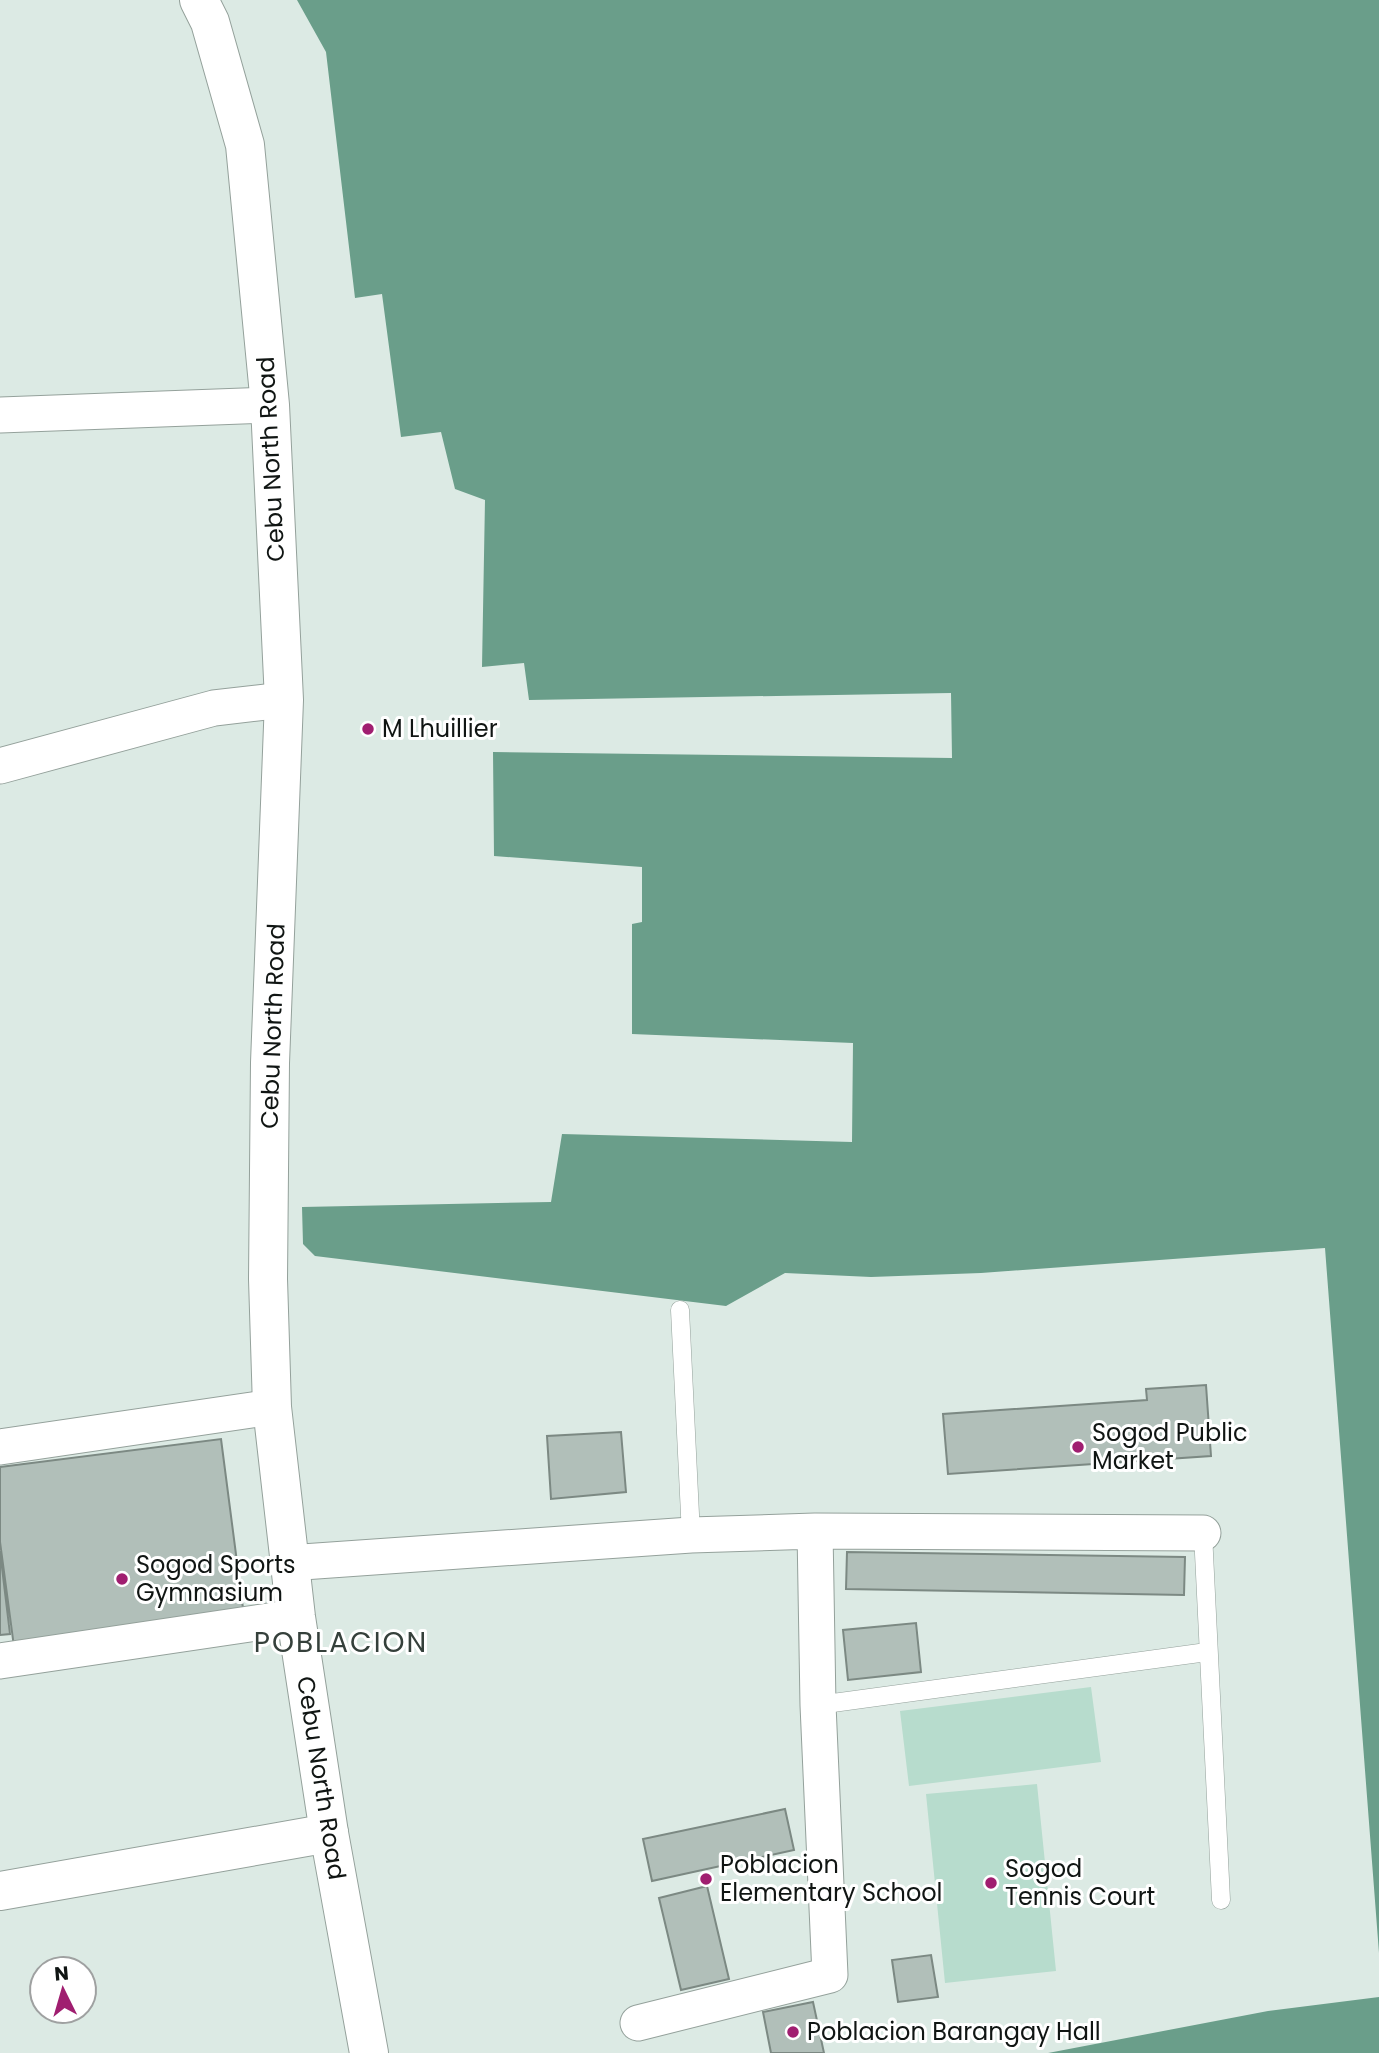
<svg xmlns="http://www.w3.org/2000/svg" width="1379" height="2053" font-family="Poppins,sans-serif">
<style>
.green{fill:#b7dccd}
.water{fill:#6a9e8a}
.building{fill:#b1bfb9;stroke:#7c8983;stroke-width:2}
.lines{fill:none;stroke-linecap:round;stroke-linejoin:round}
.lane-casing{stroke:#94a19b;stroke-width:19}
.street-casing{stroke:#94a19b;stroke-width:37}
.secondary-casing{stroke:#94a19b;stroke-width:40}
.highway-casing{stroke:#94a19b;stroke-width:40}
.lane{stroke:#fff;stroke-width:18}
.street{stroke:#fff;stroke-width:35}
.secondary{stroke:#fff;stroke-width:38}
.highway{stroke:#fff;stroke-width:38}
.poi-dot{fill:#a01e70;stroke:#fff;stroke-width:2.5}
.labels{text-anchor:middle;stroke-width:6;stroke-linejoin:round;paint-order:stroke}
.street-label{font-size:24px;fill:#101513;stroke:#fff}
.poi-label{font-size:24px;fill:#101513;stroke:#fff;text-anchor:start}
.quarter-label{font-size:28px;letter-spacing:2px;fill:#35403b;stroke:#fff}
</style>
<rect width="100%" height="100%" fill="#dceae4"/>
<path class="green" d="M 1091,1687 L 1101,1762 L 909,1786 L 900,1711 Z
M 1037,1784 L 1056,1971 L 945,1983 L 926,1794 Z"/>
<path class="water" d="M 297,0 L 1379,0 L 1379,1953 L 1325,1248 L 981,1273 L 871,1277 L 785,1273 L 726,1306 L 315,1256 L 303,1244 L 302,1207 L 551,1202 L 562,1134 L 852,1142 L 853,1043 L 632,1034 L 632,924 L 642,922 L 642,867 L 494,856 L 493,752 L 952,758 L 951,693 L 529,700 L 524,663 L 482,667 L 485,500 L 455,489 L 441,432 L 401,437 L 382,294 L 355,298 L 326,52 Z
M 1379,1997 L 1379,2053 L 1048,2053 L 1268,2011 Z"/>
<path class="building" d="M 1206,1385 L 1211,1456 L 948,1474 L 943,1414 L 1147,1400 L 1146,1389 Z
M 621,1432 L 626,1492 L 551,1499 L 547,1436 Z
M 221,1439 L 244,1616 L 14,1647 L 0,1542 L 0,1467 Z
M 0,1551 L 10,1634 L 0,1635 Z
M 847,1552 L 1185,1557 L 1184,1595 L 846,1589 Z
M 916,1623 L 921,1672 L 848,1680 L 843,1630 Z
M 785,1809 L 794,1850 L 652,1881 L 643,1839 Z
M 707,1886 L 729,1979 L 681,1990 L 659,1898 Z
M 931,1955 L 938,1997 L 898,2002 L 892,1960 Z
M 813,2002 L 824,2053 L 771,2053 L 763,2012 Z"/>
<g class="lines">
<defs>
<path id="lane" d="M 680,1310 L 691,1535
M 1203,1533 L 1221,1900
M 818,1705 L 1207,1652"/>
<path id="street" d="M 0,415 L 270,405
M 0,766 L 214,708 L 284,700
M 0,1447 L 272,1407
M 288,1563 L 691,1535 L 815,1531 L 1203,1533
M 0,1661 L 296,1617
M 638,2023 L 830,1975 L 818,1705 L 815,1531"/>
<path id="secondary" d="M 0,1891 L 329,1833"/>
<path id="highway" d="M 199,0 L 210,22 L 245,145 L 270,405 L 284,700 L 270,1063 L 268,1279 L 272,1407 L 296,1617 L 329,1833 L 369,2053"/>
</defs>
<use href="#lane" class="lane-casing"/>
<use href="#street" class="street-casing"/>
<use href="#secondary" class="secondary-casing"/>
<use href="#highway" class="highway-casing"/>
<use href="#lane" class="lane"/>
<use href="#street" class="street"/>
<use href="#secondary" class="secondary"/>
<use href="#highway" class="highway"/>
</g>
<g class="poi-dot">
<circle cx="368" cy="729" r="7"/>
<circle cx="1078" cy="1447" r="7"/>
<circle cx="122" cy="1579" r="7"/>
<circle cx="706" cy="1879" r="7"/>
<circle cx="991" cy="1883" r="7"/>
<circle cx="793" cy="2032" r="7"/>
</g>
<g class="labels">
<g class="street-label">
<text transform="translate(271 459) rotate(-93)" y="8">Cebu North Road</text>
<text transform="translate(273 1026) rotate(-88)" y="8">Cebu North Road</text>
<text transform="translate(321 1778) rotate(81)" y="8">Cebu North Road</text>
</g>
<g class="poi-label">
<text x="382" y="737">M Lhuillier</text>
<text x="1092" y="1441">Sogod Public<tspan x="1092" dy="28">Market</tspan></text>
<text x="136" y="1573">Sogod Sports<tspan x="136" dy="28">Gymnasium</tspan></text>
<text x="720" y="1873">Poblacion<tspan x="720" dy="28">Elementary School</tspan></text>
<text x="1005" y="1877">Sogod<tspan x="1005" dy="28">Tennis Court</tspan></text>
<text x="807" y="2040">Poblacion Barangay Hall</text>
</g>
<g class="quarter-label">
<text x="341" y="1652">POBLACION</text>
</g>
</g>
<g transform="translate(63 1990) rotate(355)"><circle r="33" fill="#ffffff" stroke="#9fa1a1" stroke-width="2"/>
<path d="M0-5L12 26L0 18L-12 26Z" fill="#a01e70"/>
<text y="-10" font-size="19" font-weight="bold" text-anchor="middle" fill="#101513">N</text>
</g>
</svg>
